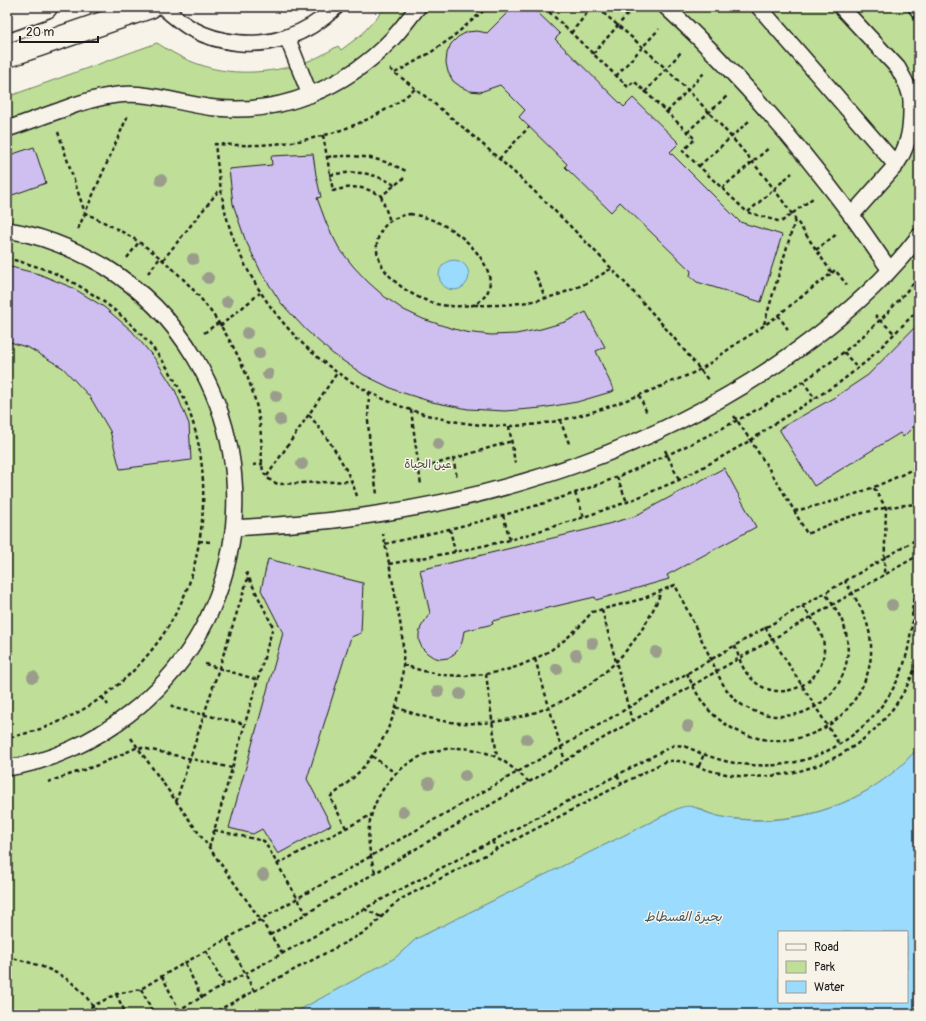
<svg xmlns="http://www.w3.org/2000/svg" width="926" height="1021" font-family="Pangolin,'Playpen Sans Arabic',sans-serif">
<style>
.green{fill:#bfdf98;stroke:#6e7e5a}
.water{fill:#9bdbfd;stroke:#688fa3;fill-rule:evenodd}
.building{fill:#cfbff1;stroke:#1c1c1c}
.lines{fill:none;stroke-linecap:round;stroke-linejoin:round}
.service-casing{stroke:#1c1c1c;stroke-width:18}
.minor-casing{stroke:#1c1c1c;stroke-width:25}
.path{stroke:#1c1c1c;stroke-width:2.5;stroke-dasharray:4 3;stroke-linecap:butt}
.service{stroke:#f7f3e8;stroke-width:15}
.minor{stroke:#f7f3e8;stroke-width:22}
.tree{fill:#9a9d8c}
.labels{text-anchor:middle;stroke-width:3;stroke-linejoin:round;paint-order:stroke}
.park-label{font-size:12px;fill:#4d5641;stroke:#f7f3e8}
.water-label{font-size:13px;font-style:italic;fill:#425560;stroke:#f7f3e8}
</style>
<rect width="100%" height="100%" fill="#f7f3e8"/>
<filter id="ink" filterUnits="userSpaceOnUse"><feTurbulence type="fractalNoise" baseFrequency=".025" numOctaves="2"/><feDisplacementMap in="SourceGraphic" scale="8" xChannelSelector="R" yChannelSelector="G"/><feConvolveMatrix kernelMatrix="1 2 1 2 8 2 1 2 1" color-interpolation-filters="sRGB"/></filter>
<g filter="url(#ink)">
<path class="green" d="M 386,7 L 919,7 L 919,746 C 910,758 898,769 886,778 C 840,812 786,825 729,818 C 721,817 713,815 706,812 C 703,811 700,808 697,808 C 692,806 685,808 679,808 L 416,939 L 395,958 L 292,1014 L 7,1014 L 7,97 L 157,43 C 171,52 185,60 201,65 C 234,77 278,73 311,60 C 320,57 329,51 338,46 L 341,50 L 361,35 Z"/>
<path class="water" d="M439 275a15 15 0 1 1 30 0a15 15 0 1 1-30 0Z
M 919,746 L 919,1014 L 292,1014 L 395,958 L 416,939 L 679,808 C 690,804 695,807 705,812 C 713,815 721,817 728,818 C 784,826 841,812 886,778 C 898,769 910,758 919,746 ZM 779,932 L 907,932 L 907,1002 L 779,1002 Z"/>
<path class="building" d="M 513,7 L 532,7 L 560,34 L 555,39 L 624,107 L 633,98 L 679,143 L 670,152 L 740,222 L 782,235 L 761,302 L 697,282 L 690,276 L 691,271 L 620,202 L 611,212 L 565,167 L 567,164 L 519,117 L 525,110 L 500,85 L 480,92 L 470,91 L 461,87 L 453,81 L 448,72 L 446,63 L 447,53 L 451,44 L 458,37 L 467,32 L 477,31 L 487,33 Z
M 34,147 L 46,183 L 7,197 L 7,156 Z
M 313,154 L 316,175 L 321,197 L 317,198 L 327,225 L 339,248 L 353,266 L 368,282 L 385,297 L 404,310 L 423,319 L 444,326 L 465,332 L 491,335 L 516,334 L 541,329 L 565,322 L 586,312 L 605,347 L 596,351 L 614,391 L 577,402 L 542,408 L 505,411 L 468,409 L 432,402 L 397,391 L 364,375 L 333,354 L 306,330 L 281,303 L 261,272 L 245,239 L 233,204 L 229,169 L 272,165 L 271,156 Z
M 7,266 L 39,274 L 73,288 L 104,307 L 132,331 L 155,359 L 175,390 L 189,424 L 191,460 L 120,469 L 110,431 L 90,397 L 63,368 L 29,348 L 7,341 Z
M 919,323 L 919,421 L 903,437 L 900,433 L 814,486 L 779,429 L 835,397 L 868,375 Z
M 724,468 L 756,527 L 667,575 L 669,579 L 596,600 L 595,597 L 492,621 L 493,624 L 464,631 L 462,642 L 459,649 L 454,654 L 448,658 L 440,659 L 433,657 L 427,653 L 422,648 L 419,641 L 419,634 L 421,627 L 430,613 L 420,570 L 590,529 L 633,517 Z
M 268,559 L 363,583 L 361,633 L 351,637 L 307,779 L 331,825 L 278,854 L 262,829 L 253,834 L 229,828 L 283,633 L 261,590 Z"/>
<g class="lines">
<defs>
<path id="service" d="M 163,7 C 172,15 181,23 192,29 C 220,44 256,48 287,37 C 306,31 322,20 336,7
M 666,7 C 735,70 796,141 852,216 C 865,234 877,252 890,270
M 759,7 L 896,165
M 841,7 L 898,68 C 902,76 907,83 909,91 C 912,98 911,105 911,112 C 911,133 907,148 896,165 L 851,216
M 916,7 L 919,11
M 287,37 L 298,65
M 300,70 L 310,95
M 7,129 C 25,123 43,116 61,110 C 79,103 98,97 117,95 C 152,91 182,105 216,108 C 281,115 346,87 391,40 C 401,30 409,18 418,7
M 7,230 C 41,235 74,249 104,266 C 141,289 173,321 195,358 C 267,477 239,630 129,714 C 94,741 51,762 7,768
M 234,528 C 277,525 321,523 364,516 C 513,495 659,446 783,360 C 834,325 882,285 919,236"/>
<path id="minor" d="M 7,21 L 46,7
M 7,56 L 150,7"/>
</defs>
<use href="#service" class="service-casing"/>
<use href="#minor" class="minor-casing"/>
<path class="path" d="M 544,7 L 628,87 L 634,81 L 695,139 L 683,151 L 747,212 L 781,222 L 813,198
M 571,33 L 592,7
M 593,54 L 634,7
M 390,69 C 439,106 486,146 531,188 C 594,248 655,312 709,381
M 395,73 L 430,53 L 450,39 L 488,7
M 616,76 L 659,29
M 415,89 C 410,93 404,98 398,102 C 362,126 317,141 273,144 C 253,146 234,145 215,144 C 219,177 222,209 234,240 C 279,354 386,426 508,426 C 562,426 613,406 662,386 C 674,380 688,376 699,370 C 712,363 724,352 736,344 C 750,335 764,326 777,316 C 795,302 813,287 832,273 C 809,240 788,206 763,175 C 714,113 657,57 596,7
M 645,92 L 682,51
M 667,112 L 705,72
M 58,132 L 85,213 C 104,222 122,231 139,242 C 189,276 229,327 250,384 C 256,401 260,419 261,437 C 262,447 261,461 263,471 C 266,478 272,482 278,484 L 351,481
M 687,132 L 727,96
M 323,135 L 333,191 C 353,185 364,186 381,196 L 404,178
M 327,157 C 357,154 379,157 406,171
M 499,159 L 529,127
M 699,166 L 749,121
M 330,175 C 356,170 372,172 395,185
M 722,188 L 770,147
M 381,196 L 390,221
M 748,212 L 792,173
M 410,214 C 425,216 439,222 452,230 C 469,241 497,269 488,291 C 486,296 479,303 473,305 C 470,306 465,305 461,306 C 449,307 436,305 425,300 C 401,291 366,263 380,233 C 386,221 397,216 410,214 Z
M 78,229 L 128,115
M 816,250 L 838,233
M 7,258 C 24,263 42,267 58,275 C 122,305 177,360 195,430 C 204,462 205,497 201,530 C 198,550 194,571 187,589 C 162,652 112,701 49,726 C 35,731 21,735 7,738
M 127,258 L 139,242
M 163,260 L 220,189
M 533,271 L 539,282 L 545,298
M 148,273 L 160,258
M 832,273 L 835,270 L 847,285
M 474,305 C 506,306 538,303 568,291 C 584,285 598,277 612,268
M 778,315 L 789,331
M 875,315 L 895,334
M 764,324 L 795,220
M 220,326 L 260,293
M 204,333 L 218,323
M 844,352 L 857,368
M 803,381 L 815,399
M 369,392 L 368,420 L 370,449 L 377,494
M 639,395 L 647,413
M 411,410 L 421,485
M 309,415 C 329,439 347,466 357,496
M 734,416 C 760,454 785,493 807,534 C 843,517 879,506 919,504
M 560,420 L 570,446
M 509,426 L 515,463
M 665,450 L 679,480
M 453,458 L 457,478
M 253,465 L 263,464
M 419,469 L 512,441
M 267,476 L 337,373
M 617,477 L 627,502
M 874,488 L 886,508 L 884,576
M 575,493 L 584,517
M 794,511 C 840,501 877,488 919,466
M 503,515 L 510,540
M 450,529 L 455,552
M 199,541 L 211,542
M 385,544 C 463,526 542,508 617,477 C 649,464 680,449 711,434 C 772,403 831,368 880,320 C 894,307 906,291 919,277
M 389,564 L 455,552 L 510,540 L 584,517 L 627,502 L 679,480 L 718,459 L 751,440 L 777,422 L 839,383 L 867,361 L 919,309
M 602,610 L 632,721
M 912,611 L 919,611
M 765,627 L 839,744
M 735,646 C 739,657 742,670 751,678 C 776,706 824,686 824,649 C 824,632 812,618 802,606
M 535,659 L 565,761
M 205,664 L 258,680
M 403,665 L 423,671 L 444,675 L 465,676 L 486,674 L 503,671 L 519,666 L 535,659 L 551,650 L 566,639 L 580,626 L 592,612 L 642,599 L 675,585 L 711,659 C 717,672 722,686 732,696 C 739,705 752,711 763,714 C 814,726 857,684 846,633 C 843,618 833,605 825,593
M 687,673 C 694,689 702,705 715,716 C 765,760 840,742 865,680 C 872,664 873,644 868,627 C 864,610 853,595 845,581
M 486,674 L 497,757
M 102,697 L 108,705
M 171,705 L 174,708 L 245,724
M 396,707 C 411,713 427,718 443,721 C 512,732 586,701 629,647 C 643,630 653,612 661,592
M 131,738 L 260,919 L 283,954
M 372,756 L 395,773
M 699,766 L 704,754
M 617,775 L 622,784
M 48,782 L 98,765 L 138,747 L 232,768
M 176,802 L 248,578
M 346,828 L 330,797 C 346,785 360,773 371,757 C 397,723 407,678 402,636 C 401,626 399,616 397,606 C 393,582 388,558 383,534
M 214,830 L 264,841 L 306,913
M 492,841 L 497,850
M 209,848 L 273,627 L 246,572
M 277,864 L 371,815
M 375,872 C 371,858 367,843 369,827 C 377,767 442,729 498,758 C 509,764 519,773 529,782
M 364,909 L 381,917
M 270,935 L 717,671 L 919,555
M 227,938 L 254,991
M 206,951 L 224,985
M 7,957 C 45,965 79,977 97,1014
M 185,963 L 202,998
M 162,976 L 179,1010
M 141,989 L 154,1014
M 116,994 L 126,1014
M 78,1014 L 116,994 L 141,989 L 162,976 L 561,747 L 919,538
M 171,1014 L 375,903 L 674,745 C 684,745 692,749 700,753 C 709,756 719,760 729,762 C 751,766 773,767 796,762 C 845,751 888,712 904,664 C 906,657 908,650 909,643 C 910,637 911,631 912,625 C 913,613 910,599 919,590
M 211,1014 L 365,932 L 371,928 L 391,907 L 403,898 L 664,762 C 682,758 691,765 708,770 C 715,772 724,774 732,775 C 743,777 756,777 768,776 C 839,771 899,724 919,656"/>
<use href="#service" class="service"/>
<use href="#minor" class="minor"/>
</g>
<g class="tree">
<circle cx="161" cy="180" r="6"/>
<circle cx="193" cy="259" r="6"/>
<circle cx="208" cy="278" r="6"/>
<circle cx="227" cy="302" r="6"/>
<circle cx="247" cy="333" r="6"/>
<circle cx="259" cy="353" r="6"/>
<circle cx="268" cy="374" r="6"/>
<circle cx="276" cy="396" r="6"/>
<circle cx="280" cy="420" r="6"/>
<circle cx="438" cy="444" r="6"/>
<circle cx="302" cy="464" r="6"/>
<circle cx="892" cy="605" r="6"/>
<circle cx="592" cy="643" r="6"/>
<circle cx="656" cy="652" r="6"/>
<circle cx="576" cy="655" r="6"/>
<circle cx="557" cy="669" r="6"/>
<circle cx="33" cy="677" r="6"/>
<circle cx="438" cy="691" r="6"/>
<circle cx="460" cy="694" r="6"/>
<circle cx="688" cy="726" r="6"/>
<circle cx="527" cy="739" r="6"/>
<circle cx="465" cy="776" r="6"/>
<circle cx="429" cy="783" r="6"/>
<circle cx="403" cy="812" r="6"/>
<circle cx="263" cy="875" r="6"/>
</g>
</g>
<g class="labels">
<g class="park-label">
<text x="428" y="468">عين الحياة</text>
</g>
<g class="water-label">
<text x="683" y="921">بحيرة الفسطاط</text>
</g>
</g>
<rect width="926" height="1021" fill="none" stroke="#f7f3e8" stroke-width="24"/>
<rect x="12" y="12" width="902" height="997" fill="none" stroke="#1c1c1c" stroke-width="1.5" filter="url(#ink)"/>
<rect x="778" y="931" width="130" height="72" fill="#f7f3e8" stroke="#9f9d96"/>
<rect x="786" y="944" width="20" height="6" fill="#f7f3e8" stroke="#9f9d96"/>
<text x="814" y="951" font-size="12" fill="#1c1c1c">Road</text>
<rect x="786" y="961" width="20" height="12" fill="#bfdf98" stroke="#9f9d96"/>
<text x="814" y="971" font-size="12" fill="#1c1c1c">Park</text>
<rect x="786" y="981" width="20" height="12" fill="#9bdbfd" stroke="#9f9d96"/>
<text x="814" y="991" font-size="12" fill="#1c1c1c">Water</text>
<path d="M20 36v6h78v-6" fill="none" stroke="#1c1c1c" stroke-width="2"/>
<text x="26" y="36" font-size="12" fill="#1c1c1c" stroke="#f7f3e8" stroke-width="3" paint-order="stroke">20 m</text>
</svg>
